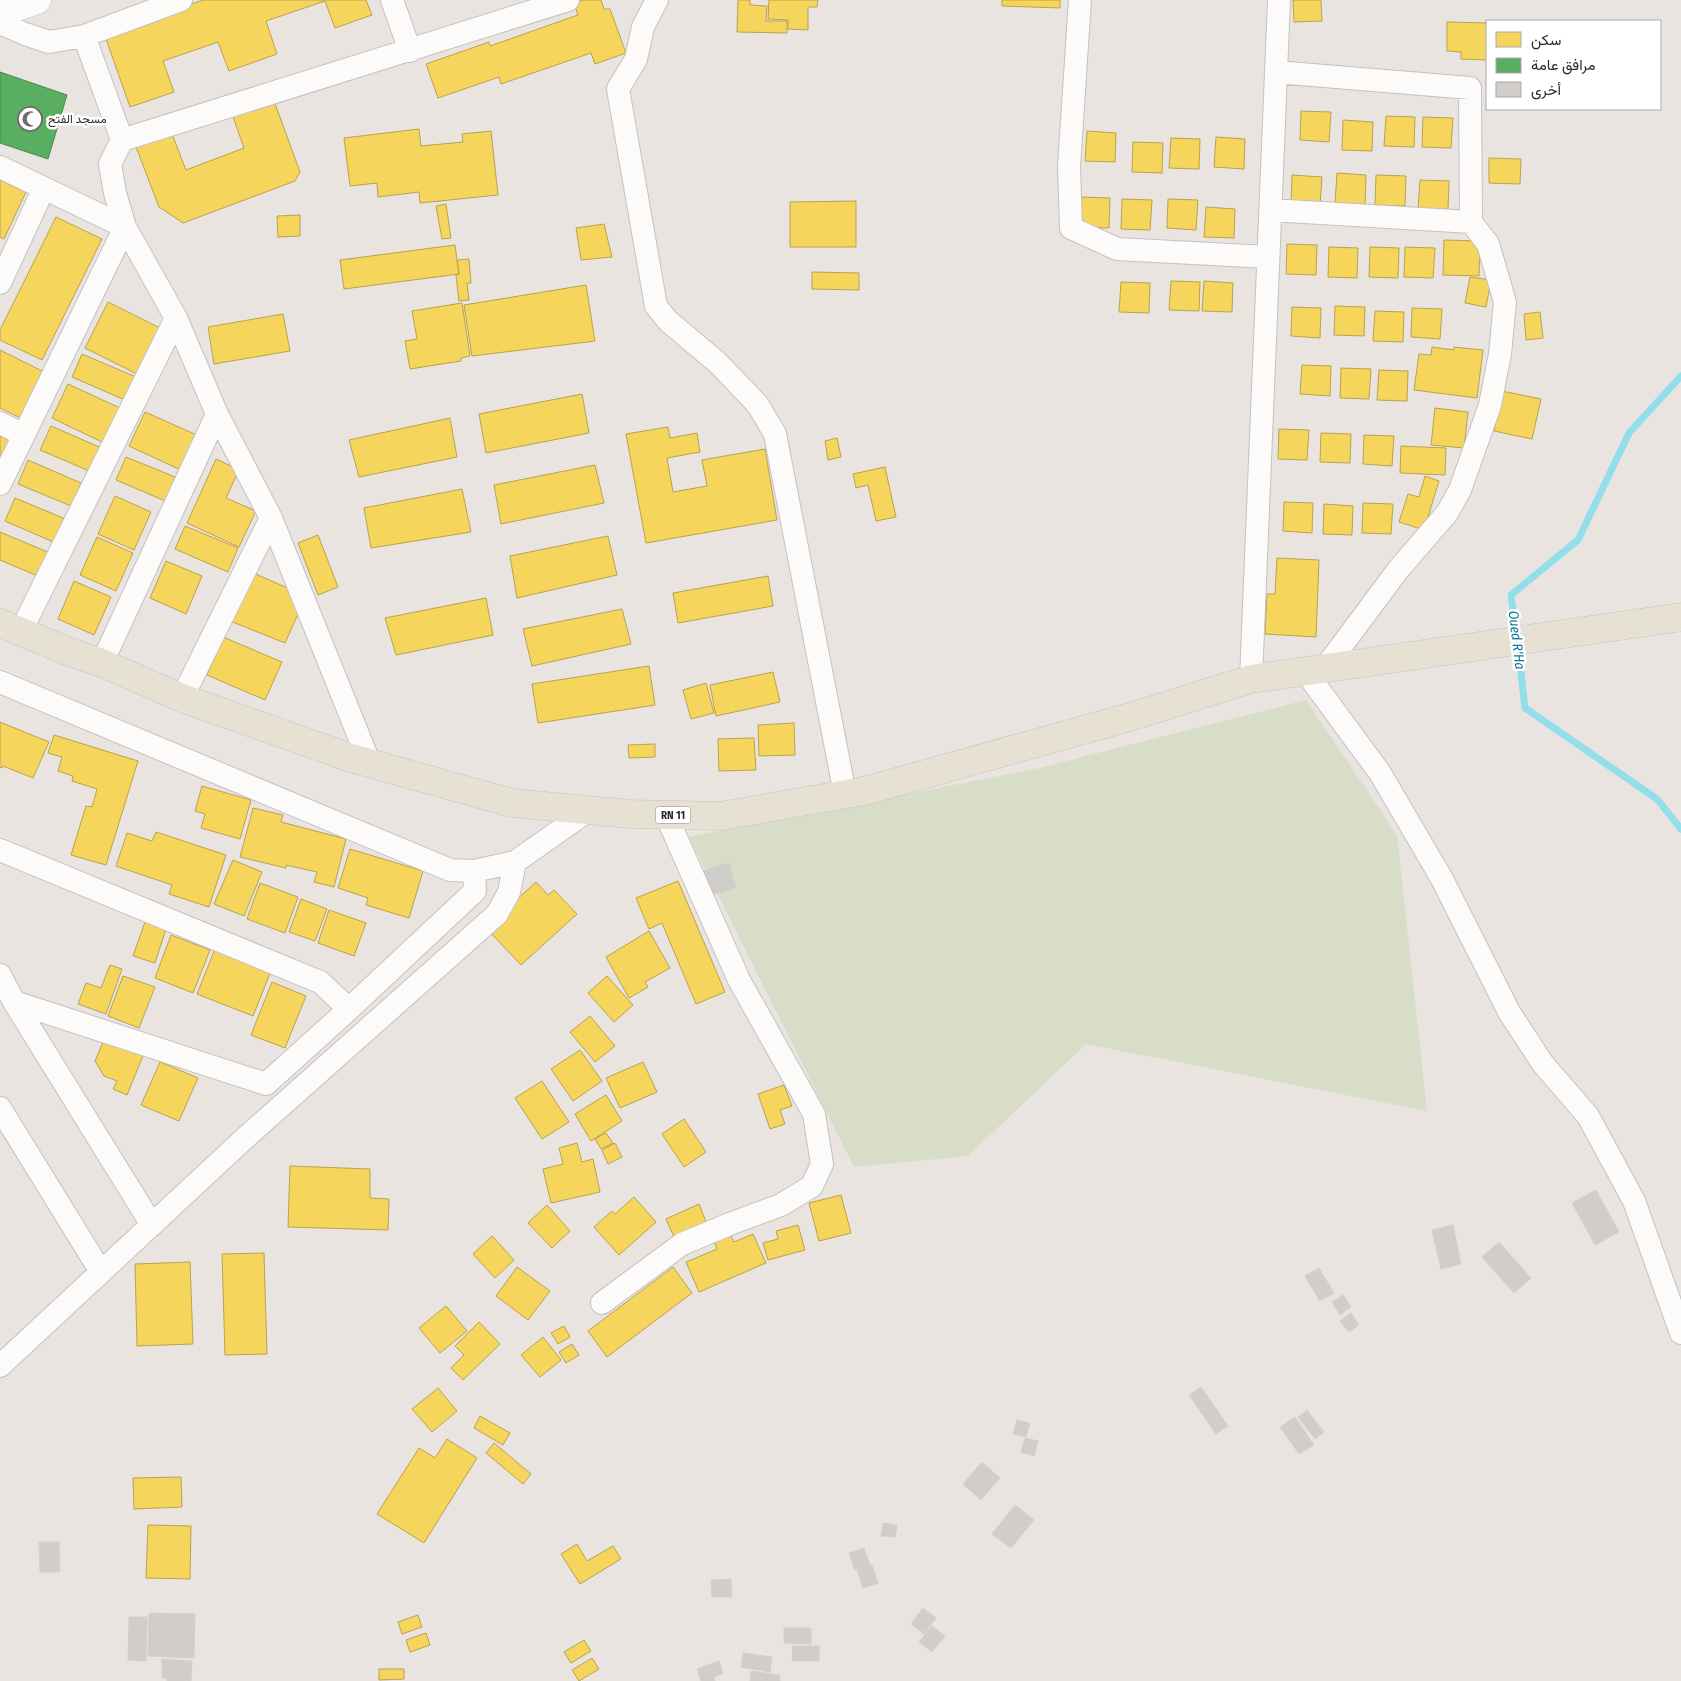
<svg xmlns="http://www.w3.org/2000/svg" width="1681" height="1681" font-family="'Fira Sans Condensed',Vazirmatn,sans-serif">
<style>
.cemetery{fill:#d7ddc7}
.homes{fill:#f6d55c;stroke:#b9a24d}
.public{fill:#5aae61;stroke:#4c8751}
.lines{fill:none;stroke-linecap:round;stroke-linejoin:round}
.stream{stroke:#93deeb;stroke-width:7}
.building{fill:#d0cdca;stroke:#d4d0cc}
.street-casing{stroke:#c3c1c2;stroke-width:24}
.secondary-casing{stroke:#c3c1c2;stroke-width:29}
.primary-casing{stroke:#c5c3c1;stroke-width:29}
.street{stroke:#fcfbfa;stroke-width:22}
.secondary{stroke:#fcfbfa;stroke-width:28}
.primary{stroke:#e7e1d4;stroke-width:28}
.labels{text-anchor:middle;stroke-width:5;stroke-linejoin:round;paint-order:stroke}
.shield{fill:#fff;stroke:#6b6b6b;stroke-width:1}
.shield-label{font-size:11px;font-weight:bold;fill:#2b2b2b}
.poi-label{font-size:12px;fill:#2b2b2b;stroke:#fff;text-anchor:start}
.water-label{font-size:14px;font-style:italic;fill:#0b7a9e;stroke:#fff}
</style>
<rect width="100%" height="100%" fill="#e9e4e0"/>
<path class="cemetery" d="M 1306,700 L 1397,835 L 1427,1111 L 1086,1044 L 968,1156 L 854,1167 L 689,837 L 1039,768 Z"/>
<path class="homes" d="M 203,0 L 366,0 L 372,15 L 335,28 L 325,1 L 266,21 L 277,54 L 229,71 L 218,42 L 163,61 L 174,92 L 130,107 L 106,39 L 132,25 Z
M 583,0 L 601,0 L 604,9 L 610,9 L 626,53 L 595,64 L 591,53 L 501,84 L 499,77 L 438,98 L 426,64 L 489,42 L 490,46 L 578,15 L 574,3 Z
M 738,0 L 750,0 L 750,5 L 767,6 L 766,21 L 787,21 L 787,33 L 737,32 Z
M 769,0 L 818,0 L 817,7 L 808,7 L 808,30 L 788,29 L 788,20 L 768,19 Z
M 1002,0 L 1060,0 L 1060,8 L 1002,6 Z
M 1293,0 L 1321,0 L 1322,21 L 1294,22 Z
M 1447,22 L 1487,23 L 1487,60 L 1461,59 L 1461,52 L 1447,51 Z
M 273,98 L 300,172 L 295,181 L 183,223 L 159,207 L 136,147 L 172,134 L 186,170 L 244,148 L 232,114 Z
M27 113a8 8 0 1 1 16 0a8 8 0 1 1-16 0Z
M 1301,111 L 1331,112 L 1329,142 L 1300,140 Z
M 1386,116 L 1415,117 L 1414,147 L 1384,146 Z
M 1423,117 L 1453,118 L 1451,148 L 1422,147 Z
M 1343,120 L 1373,122 L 1372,151 L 1342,150 Z
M 419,129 L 421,146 L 463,142 L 462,134 L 491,131 L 498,195 L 420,203 L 419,192 L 378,197 L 377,183 L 350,186 L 344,138 Z
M 1087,131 L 1116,133 L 1115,162 L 1085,161 Z
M 1216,137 L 1245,139 L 1244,169 L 1214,167 Z
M 1171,138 L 1200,139 L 1199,169 L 1169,168 Z
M 1133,142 L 1163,143 L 1162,173 L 1132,172 Z
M 1489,158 L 1521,159 L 1520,184 L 1489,183 Z
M 1337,173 L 1366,175 L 1365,205 L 1335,203 Z
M 1292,175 L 1322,177 L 1320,206 L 1291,205 Z
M 1376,175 L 1406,176 L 1405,206 L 1375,205 Z
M 0,180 L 26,192 L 4,239 L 0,237 Z
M 1420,180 L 1449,181 L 1448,210 L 1418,209 Z
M 1081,197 L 1110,198 L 1109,228 L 1080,227 Z
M 1122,199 L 1152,200 L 1150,230 L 1121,229 Z
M 1168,199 L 1198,200 L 1196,230 L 1167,228 Z
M 856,201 L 856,247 L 790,247 L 790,202 Z
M 446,204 L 451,238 L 442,239 L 436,206 Z
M 1206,207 L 1235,209 L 1234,238 L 1204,237 Z
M 300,215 L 300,236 L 278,237 L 277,216 Z
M 56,217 L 102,239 L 42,360 L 0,340 L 0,330 Z
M 604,224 L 612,257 L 581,260 L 576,228 Z
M 1444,240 L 1480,241 L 1479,276 L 1443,275 Z
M 1287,244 L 1317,245 L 1316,275 L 1286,274 Z
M 455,245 L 459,274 L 344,289 L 340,260 Z
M 1329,247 L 1358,248 L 1357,278 L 1328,277 Z
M 1370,247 L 1399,248 L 1398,278 L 1369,277 Z
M 1405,247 L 1435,248 L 1433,278 L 1404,277 Z
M 469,259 L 471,283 L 467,283 L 469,300 L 459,301 L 456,275 L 459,274 L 457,260 Z
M 812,272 L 859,273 L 859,290 L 812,289 Z
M 1470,277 L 1491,280 L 1486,307 L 1465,303 Z
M 1171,281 L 1200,282 L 1199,311 L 1169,310 Z
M 1204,281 L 1233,283 L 1232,312 L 1202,311 Z
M 1121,282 L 1150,283 L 1149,313 L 1119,312 Z
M 586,285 L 595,341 L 472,356 L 464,305 Z
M 108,302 L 164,330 L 141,376 L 85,348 Z
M 462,303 L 470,356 L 461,358 L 461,361 L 410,369 L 405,341 L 417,339 L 412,311 Z
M 1335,306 L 1365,307 L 1364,336 L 1334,335 Z
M 1292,307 L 1321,308 L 1320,338 L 1291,336 Z
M 1412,308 L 1442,309 L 1440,339 L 1411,337 Z
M 1375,311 L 1404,312 L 1403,342 L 1373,341 Z
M 1540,312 L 1543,338 L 1526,340 L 1524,314 Z
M 283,314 L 290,351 L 214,364 L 208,327 Z
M 1432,347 L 1454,350 L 1454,347 L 1483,350 L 1477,398 L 1414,390 L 1419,354 L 1431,355 Z
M 0,350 L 50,375 L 27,421 L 0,408 Z
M 82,354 L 136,377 L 125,400 L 72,377 Z
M 1302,365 L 1331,366 L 1330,396 L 1300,394 Z
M 1341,368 L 1371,369 L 1369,399 L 1340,398 Z
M 1379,370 L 1408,371 L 1407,401 L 1377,400 Z
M 68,384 L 120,408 L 104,443 L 52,418 Z
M 1502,391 L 1541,399 L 1532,439 L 1494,431 Z
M 582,394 L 589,433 L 486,453 L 479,414 Z
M 1435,408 L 1468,412 L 1464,448 L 1431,445 Z
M 145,412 L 199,436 L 183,471 L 129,446 Z
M 450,418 L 457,457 L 359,477 L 349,440 Z
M 51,426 L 104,449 L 94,473 L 40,450 Z
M 668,427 L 670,438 L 697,433 L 700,452 L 667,458 L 673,492 L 707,486 L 702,460 L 765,449 L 777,520 L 646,543 L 626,434 Z
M 1279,429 L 1309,430 L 1307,460 L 1278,459 Z
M 1321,433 L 1351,434 L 1350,463 L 1320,462 Z
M 1364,435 L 1394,436 L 1392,466 L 1363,464 Z
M 0,436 L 10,441 L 0,463 Z
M 837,438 L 841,457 L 828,460 L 825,441 Z
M 1401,446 L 1446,448 L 1445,475 L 1400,473 Z
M 126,457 L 180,479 L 170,503 L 116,480 Z
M 216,459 L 239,470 L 226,498 L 256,511 L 239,547 L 187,523 Z
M 28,460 L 81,483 L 71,506 L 18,484 Z
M 595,465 L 604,503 L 501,524 L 494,485 Z
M 885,467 L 896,517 L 876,521 L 868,485 L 856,488 L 853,474 Z
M 1425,476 L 1439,481 L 1424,530 L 1399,522 L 1408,494 L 1419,497 Z
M 462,489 L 471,532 L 371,548 L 364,508 Z
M 115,496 L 151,512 L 134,550 L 98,534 Z
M 15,498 L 68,520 L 58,544 L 5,521 Z
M 1284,502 L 1313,503 L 1312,533 L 1283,531 Z
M 1363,503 L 1393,504 L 1391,534 L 1362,533 Z
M 1324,504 L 1353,506 L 1352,535 L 1323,534 Z
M 185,526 L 238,548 L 228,572 L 175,549 Z
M 0,532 L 50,553 L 40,577 L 0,560 Z
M 318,535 L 338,587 L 318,595 L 298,543 Z
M 608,536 L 617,575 L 517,598 L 510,556 Z
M 97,537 L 133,553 L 116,591 L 80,575 Z
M 1277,558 L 1319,560 L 1316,637 L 1265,634 L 1267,594 L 1275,594 Z
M 166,561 L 202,576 L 186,614 L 150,598 Z
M 251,572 L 292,590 L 303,603 L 285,643 L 230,621 Z
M 768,576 L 773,606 L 678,623 L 673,593 Z
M 74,581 L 111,597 L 94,635 L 58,619 Z
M 486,598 L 493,635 L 396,655 L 385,618 Z
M 622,609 L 631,644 L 532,666 L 523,629 Z
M 223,637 L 282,662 L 265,700 L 207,675 Z
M 649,666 L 655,705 L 538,723 L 532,684 Z
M 773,672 L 780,702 L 716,716 L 710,685 Z
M 706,683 L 714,713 L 691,719 L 683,690 Z
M 0,722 L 49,742 L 33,778 L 3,766 L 2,768 L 0,767 Z
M 794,723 L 795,755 L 759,756 L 758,725 Z
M 54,735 L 138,761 L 106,865 L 71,855 L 86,806 L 92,807 L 97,789 L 72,781 L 73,776 L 58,771 L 62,757 L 48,753 Z
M 754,738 L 756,770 L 719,771 L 718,739 Z
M 655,744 L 655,757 L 629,758 L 628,745 Z
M 202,786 L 251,800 L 240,839 L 201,828 L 205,814 L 195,811 Z
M 253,808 L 283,815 L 281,822 L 346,839 L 334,887 L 314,882 L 317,872 L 286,865 L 286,868 L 240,857 Z
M 156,832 L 226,855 L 209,907 L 169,894 L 172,885 L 116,866 L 127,833 L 152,841 Z
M 350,849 L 423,871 L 409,918 L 366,905 L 368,898 L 338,888 Z
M 233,860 L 262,872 L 244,916 L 214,904 Z
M 678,881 L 725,992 L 696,1004 L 662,923 L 649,929 L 636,898 Z
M 536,882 L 548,895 L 554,890 L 577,914 L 521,965 L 486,928 Z
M 260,883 L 298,897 L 285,933 L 247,919 Z
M 301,899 L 327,909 L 315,941 L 289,932 Z
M 329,910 L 366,923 L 354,956 L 318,943 Z
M 146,919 L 167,926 L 155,963 L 133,956 Z
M 649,931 L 670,968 L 645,982 L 648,987 L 629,998 L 606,957 Z
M 171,935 L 210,950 L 193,993 L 155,978 Z
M 215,949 L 271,971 L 253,1016 L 197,994 Z
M 110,965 L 122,969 L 106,1014 L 78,1004 L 86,983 L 101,988 Z
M 123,976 L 155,987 L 139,1028 L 108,1016 Z
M 607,976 L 633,1005 L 614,1022 L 588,993 Z
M 272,982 L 306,996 L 285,1048 L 251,1035 Z
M 590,1016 L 615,1046 L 595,1062 L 570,1032 Z
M 106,1035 L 145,1051 L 127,1095 L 113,1089 L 117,1081 L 104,1076 L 95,1061 Z
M 580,1050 L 602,1081 L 573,1101 L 551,1069 Z
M 160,1062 L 198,1078 L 179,1121 L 141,1105 Z
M 643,1062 L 657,1092 L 620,1108 L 606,1078 Z
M 542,1081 L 569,1122 L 542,1139 L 515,1098 Z
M 784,1085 L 792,1106 L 780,1110 L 785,1124 L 770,1129 L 758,1094 Z
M 606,1095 L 622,1121 L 591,1141 L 575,1114 Z
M 684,1119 L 706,1152 L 684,1167 L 662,1134 Z
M 606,1133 L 613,1143 L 601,1149 L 595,1139 Z
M 577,1143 L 582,1162 L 593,1159 L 600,1192 L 551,1203 L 543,1169 L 563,1164 L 559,1148 Z
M 615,1143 L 622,1157 L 608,1164 L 602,1150 Z
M 290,1166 L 370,1169 L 370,1198 L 389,1199 L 388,1230 L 288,1227 Z
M 841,1195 L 851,1233 L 819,1241 L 809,1203 Z
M 634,1197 L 656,1222 L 619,1255 L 594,1227 L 612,1211 L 615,1214 Z
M 699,1204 L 706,1222 L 674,1237 L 666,1219 Z
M 547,1205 L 570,1231 L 552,1248 L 528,1223 Z
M 798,1225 L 805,1250 L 768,1260 L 763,1243 L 778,1239 L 776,1231 Z
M 729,1232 L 734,1242 L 753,1234 L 766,1263 L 699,1292 L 686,1262 L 717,1249 L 713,1239 Z
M 492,1236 L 514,1260 L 495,1278 L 473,1254 Z
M 264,1253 L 267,1354 L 225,1355 L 222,1254 Z
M 190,1262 L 193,1344 L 137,1346 L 135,1264 Z
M 517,1267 L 550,1291 L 528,1320 L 496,1296 Z
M 673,1267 L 692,1293 L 607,1357 L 588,1331 Z
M 446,1306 L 467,1331 L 440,1353 L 419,1328 Z
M 479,1322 L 500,1344 L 463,1380 L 451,1368 L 464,1355 L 455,1346 Z
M 564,1326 L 570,1337 L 558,1344 L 551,1333 Z
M 543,1337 L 561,1360 L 540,1377 L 521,1355 Z
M 572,1344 L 579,1355 L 566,1363 L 559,1352 Z
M 438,1388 L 457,1411 L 432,1432 L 412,1409 Z
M 480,1416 L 510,1433 L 503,1445 L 474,1428 Z
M 447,1439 L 477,1458 L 424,1543 L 377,1514 L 419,1448 L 435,1458 Z
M 494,1443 L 531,1474 L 523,1484 L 486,1453 Z
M 181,1477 L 182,1507 L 134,1509 L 133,1478 Z
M 148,1525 L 191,1526 L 190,1579 L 146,1578 Z
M 577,1544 L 587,1561 L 613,1546 L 621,1559 L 580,1584 L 561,1554 Z
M 418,1615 L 422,1627 L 402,1634 L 398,1622 Z
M 426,1633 L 430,1645 L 410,1652 L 406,1640 Z
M 584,1640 L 591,1651 L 571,1663 L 564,1652 Z
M 592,1658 L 599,1669 L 579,1681 L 572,1670 Z
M 379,1669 L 404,1669 L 404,1679 L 379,1680 Z"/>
<path class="public" d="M 0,72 L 67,95 L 48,159 L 0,143 Z"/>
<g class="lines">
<path class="stream" d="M 1516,636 L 1511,595 L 1578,540 L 1629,433 L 1681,376
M 1518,647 L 1525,708 L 1657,799 L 1681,829"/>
</g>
<path class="building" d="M 729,863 L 736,888 L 711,895 L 703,871 Z
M 1596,1190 L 1619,1232 L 1595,1245 L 1572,1203 Z
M 1453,1225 L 1461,1264 L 1441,1269 L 1432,1230 Z
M 1499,1242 L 1531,1278 L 1514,1293 L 1482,1257 Z
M 1319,1268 L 1334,1293 L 1320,1301 L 1305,1276 Z
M 1343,1295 L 1351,1307 L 1340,1315 L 1332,1302 Z
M 1351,1313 L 1359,1325 L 1349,1332 L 1340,1321 Z
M 1201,1387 L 1228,1426 L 1216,1434 L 1189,1395 Z
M 1307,1410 L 1324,1432 L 1315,1439 L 1298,1417 Z
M 1295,1417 L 1314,1445 L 1299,1454 L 1280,1427 Z
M 1017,1420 L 1030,1423 L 1026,1437 L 1013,1434 Z
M 1025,1438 L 1038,1441 L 1034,1456 L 1021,1452 Z
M 982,1462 L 1000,1478 L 981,1500 L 963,1484 Z
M 1015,1505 L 1034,1520 L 1011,1548 L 992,1534 Z
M 883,1523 L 897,1525 L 895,1537 L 881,1536 Z
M 39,1542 L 59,1542 L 60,1572 L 40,1572 Z
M 864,1548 L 870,1565 L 855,1570 L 849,1553 Z
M 872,1565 L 878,1583 L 863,1588 L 857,1570 Z
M 731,1579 L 732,1597 L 712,1597 L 711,1580 Z
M 923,1608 L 936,1618 L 924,1634 L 911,1624 Z
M 149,1613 L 195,1614 L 194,1658 L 148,1656 Z
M 129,1617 L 147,1617 L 146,1661 L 128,1660 Z
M 932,1626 L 945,1636 L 932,1652 L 919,1642 Z
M 784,1628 L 811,1628 L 811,1644 L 784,1643 Z
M 793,1646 L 819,1646 L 819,1661 L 792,1661 Z
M 743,1653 L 772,1657 L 770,1672 L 741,1667 Z
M 162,1659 L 192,1661 L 191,1681 L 167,1681 L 167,1678 L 162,1678 Z
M 719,1661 L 723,1673 L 714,1677 L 715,1681 L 701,1681 L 697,1669 Z
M 751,1671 L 780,1675 L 780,1681 L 750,1681 Z"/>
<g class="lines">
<defs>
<path id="street" d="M 392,0 L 410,51
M 657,0 L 643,27 L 636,59 L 618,89 L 656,306 L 668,321 L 718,363 L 758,405 L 775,434 L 845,794
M 1080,0 L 1069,166 L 1071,228 L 1117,249 L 1268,257
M 0,23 L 25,34 L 49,42 L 84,36 L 181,0
M 84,36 L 122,140 L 110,164 L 115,193 L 125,227 L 176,318 L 217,414 L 271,518 L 370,764
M 1276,72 L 1470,88 L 1471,222 L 1488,244 L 1505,302 L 1500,354 L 1490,405 L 1460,490 L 1447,513 L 1398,570 L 1325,668
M 122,140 L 568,0
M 0,167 L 125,227 L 0,484
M 1271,210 L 1471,222
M 0,283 L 44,188
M 0,423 L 24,435
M 21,631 L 176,318
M 102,663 L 217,414
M 1305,671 L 1380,773 L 1442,879 L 1509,1012 L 1543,1064 L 1588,1116 L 1634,1201 L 1681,1333
M 1251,679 L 1279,0
M 0,682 L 450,870 L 474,871 L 515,862 L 589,810
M 182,698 L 271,518
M 0,850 L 320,982 L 349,1009
M 0,975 L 14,1002 L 152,1225
M 14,1002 L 266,1084 L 349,1009 L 475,891 L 474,871
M 0,1108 L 101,1272
M 602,1303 L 682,1244 L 732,1223 L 781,1205 L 812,1186 L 822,1164 L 814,1114 L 739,980 L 666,815
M 0,1366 L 244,1139 L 497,914 L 509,892 L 515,862"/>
<path id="secondary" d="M 0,13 L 37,0"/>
<path id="primary" d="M 0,623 L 67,651 L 102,663 L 182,698 L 351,758 L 512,803 L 630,814 L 721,816 L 864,791 L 1130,717 L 1251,679 L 1681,617"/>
</defs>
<use href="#street" class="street-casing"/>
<use href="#secondary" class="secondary-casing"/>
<use href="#primary" class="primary-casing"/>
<use href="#street" class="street"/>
<use href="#secondary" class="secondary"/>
<use href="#primary" class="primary"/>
</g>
<defs>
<symbol id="mosque-ring" viewBox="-11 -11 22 22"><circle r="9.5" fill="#fff" stroke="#6e6c6a" stroke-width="1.5"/><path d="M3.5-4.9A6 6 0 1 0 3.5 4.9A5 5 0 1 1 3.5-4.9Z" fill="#6e6c6a"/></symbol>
</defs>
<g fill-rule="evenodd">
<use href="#mosque-ring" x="16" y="105" width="28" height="28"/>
</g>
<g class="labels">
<rect class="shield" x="655.5" y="806.5" width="35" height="17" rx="4"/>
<g class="shield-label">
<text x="673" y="819">RN 11</text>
</g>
<g class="poi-label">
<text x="48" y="123">مسجد الفتح</text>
</g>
<g class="water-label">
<text transform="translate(1517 640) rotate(83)" y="5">Oued R'Ha</text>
</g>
</g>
<rect x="1486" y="20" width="175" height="90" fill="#ffffff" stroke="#aaaaaa"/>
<rect x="1496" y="32" width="25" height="15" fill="#f6d55c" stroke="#aaaaaa"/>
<text x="1531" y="45" font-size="15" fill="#2b2b2b">سكن</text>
<rect x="1496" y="58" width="25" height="15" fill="#5aae61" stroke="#aaaaaa"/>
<text x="1531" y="70" font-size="15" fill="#2b2b2b">مرافق عامة</text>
<rect x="1496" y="82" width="25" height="15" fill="#d0cdca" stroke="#aaaaaa"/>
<text x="1531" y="95" font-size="15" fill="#2b2b2b">أخرى</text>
</svg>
